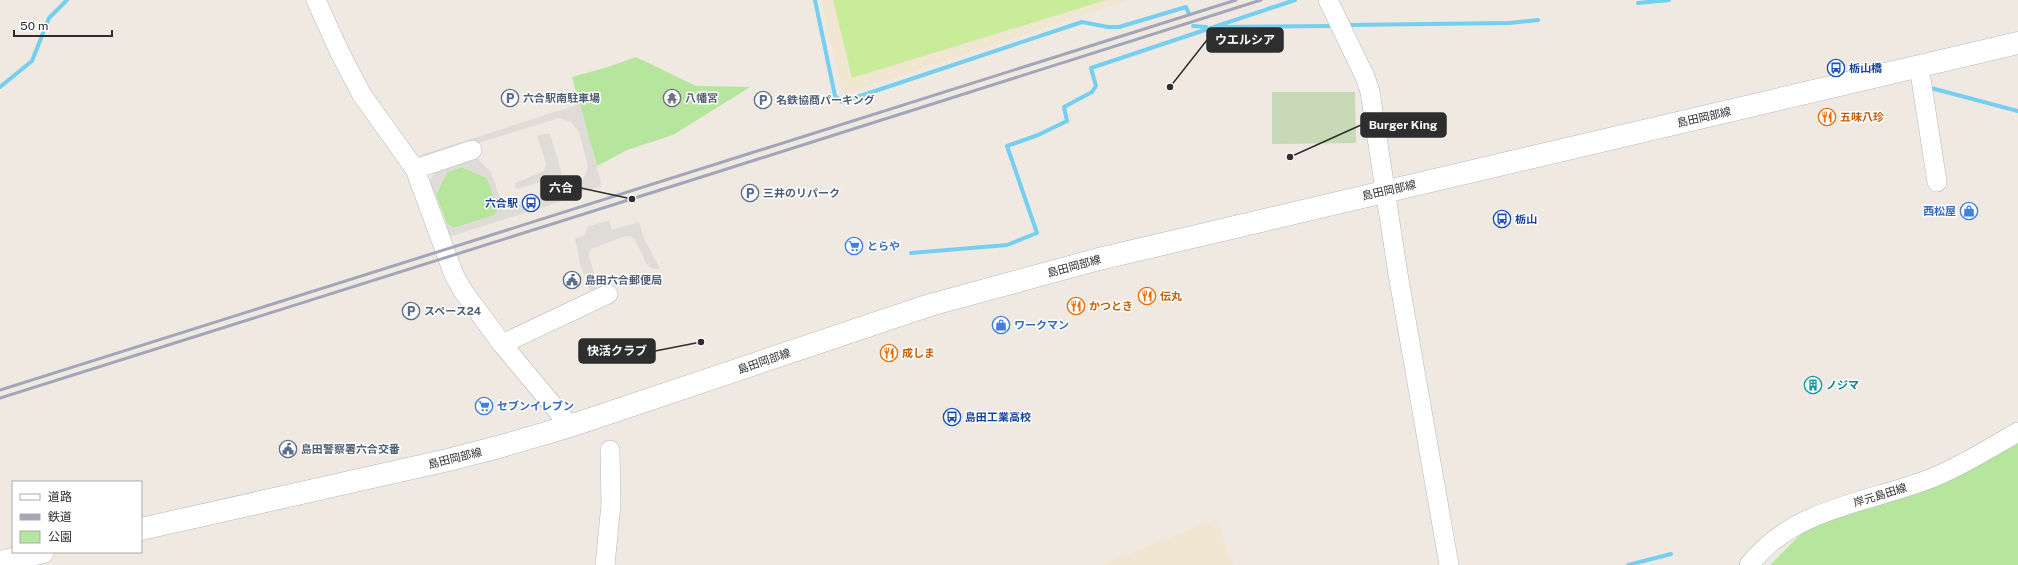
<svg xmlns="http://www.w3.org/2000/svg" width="2018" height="565" font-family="'Public Sans','Noto Sans JP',sans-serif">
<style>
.education{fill:#f0e6d1}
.green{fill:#b6e59e}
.cemetery{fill:#c8d9b8}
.pitch{fill:#c9ec9a}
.plaza{fill:#dfdcd8}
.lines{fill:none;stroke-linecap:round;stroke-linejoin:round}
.stream{stroke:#75cff0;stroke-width:4}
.tertiary-casing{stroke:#b4b7c1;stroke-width:20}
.secondary-casing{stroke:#b4b7c1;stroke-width:23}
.tertiary{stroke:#fff;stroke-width:19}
.secondary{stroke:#fff;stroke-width:22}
.rail{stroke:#a3a6b8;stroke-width:3}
.labels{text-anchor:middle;stroke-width:3;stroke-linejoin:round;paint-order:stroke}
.transit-label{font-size:11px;font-weight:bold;fill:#164399;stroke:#fff;text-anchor:start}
.service-label{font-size:11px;font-weight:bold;fill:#4e5e75;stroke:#fff;text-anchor:start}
.worship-label{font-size:11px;font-weight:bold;fill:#5b616d;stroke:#fff;text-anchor:start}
.street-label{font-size:11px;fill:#2e2e2e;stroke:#fff}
.food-label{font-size:11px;font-weight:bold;fill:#c56008;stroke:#fff;text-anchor:start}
.shop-label{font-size:11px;font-weight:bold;fill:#366cbe;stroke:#fff;text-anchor:start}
.culture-label{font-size:11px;font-weight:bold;fill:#0d838f;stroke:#fff;text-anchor:start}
.leader{fill:none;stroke:#2e2e2e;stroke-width:1.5}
.callout-dot{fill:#2e2e2e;stroke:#fff;stroke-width:1.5}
.callout{fill:#2e2e2e;stroke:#2e2e2e;stroke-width:1.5}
.callout-label{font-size:12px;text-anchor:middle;font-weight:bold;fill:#fff}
</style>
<rect width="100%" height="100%" fill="#efe9e1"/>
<path class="education" d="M 821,0 L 1128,0 L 843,95 Z
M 1216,519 L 1233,565 L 1101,565 Z"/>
<path class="green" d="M 636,57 L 696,86 L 750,87 L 673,135 L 627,150 L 597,166 L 572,77 L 608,67 Z
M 462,167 L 487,178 L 498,209 L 495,215 L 454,228 L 447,224 L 436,195 L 447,172 Z
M 2018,443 L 2018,565 L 1770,565 L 1809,526 L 1986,460 Z"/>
<path class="cemetery" d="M 1272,92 L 1355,92 L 1356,143 L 1272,144 Z"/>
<path class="pitch" d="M 833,0 L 1106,0 L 852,78 Z"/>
<path class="plaza" d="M 580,104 L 602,186 L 578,193 L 578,196 L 449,237 L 445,225 L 447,224 L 454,228 L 495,215 L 498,209 L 487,178 L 462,167 L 447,172 L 436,195 L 434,196 L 429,183 L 434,173 L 439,168 L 471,159 L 478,159 L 491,172 L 498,193 L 502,198 L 513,203 L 522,204 L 549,195 L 558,189 L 573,186 L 584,178 L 588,166 L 579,132 L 571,122 L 559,118 L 430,158 L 418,156 Z
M 544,134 L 550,134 L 562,174 L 557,178 L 516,189 L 515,183 L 544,171 L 546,163 L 537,136 Z
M 609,220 L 612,230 L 639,222 L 644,238 L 660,269 L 654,269 L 647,265 L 635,240 L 630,236 L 626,236 L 591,249 L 589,256 L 597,283 L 595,288 L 590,291 L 580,263 L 575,239 L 585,235 L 587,227 Z"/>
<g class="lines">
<path class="stream" d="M 815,0 L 835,96 L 842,102 L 1082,22 L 1108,27 L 1119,27 L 1186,7 L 1189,14
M 1638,3 L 1669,0
M 1347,25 L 1509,23 L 1538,20
M 1193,26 L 1206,27
M 1215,27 L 1334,26
M 0,87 L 32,61 L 49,18 L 67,0
M 1931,88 L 2018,111
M 911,253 L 1007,245 L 1037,233 L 1007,146 L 1038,135 L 1067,121 L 1064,107 L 1092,92 L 1096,86 L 1091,68 L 1295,0
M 1628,565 L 1671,554"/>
<defs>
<path id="tertiary" d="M 316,0 L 340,53 L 362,95 L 415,169 L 454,275 L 463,291 L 502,344 L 570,426
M 1328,0 L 1366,79 L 1370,92 L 1398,274 L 1449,565
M 1919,66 L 1937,182
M 415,169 L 472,150
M 502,344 L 608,294
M 605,565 L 611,504 L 610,450
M 1749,565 C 1794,507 1869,503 1932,478 C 1962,466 1990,448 2018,432"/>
<path id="secondary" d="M 141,529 L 448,460 L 502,446 L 570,426 L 930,305 L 1099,259 L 2018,43
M 0,562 L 43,552"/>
</defs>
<use href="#tertiary" class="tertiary-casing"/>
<use href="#secondary" class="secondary-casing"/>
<use href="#tertiary" class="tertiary"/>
<use href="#secondary" class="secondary"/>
<path class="rail" d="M 0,390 L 1236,0
M 0,398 C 420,266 841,133 1261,0"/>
</g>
<defs>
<symbol id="bus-ring" viewBox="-11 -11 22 22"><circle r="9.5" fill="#fff" stroke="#1a4fb4" stroke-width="1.5"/><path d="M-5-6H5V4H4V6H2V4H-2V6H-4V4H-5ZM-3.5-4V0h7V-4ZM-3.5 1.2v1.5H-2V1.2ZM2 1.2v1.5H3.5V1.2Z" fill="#1a4fb4"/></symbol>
<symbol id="parking-ring" viewBox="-11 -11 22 22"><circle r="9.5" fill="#fff" stroke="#5c6f8a" stroke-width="1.5"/><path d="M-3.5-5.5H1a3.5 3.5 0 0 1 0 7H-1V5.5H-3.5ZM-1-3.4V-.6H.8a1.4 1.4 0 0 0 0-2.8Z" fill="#5c6f8a"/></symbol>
<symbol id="temple-ring" viewBox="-11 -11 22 22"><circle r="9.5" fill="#fff" stroke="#6b7280" stroke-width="1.5"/><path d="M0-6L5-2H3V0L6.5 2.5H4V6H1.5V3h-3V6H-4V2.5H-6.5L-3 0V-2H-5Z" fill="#6b7280"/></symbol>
<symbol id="restaurant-ring" viewBox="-11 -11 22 22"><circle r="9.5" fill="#fff" stroke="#e8710a" stroke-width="1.5"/><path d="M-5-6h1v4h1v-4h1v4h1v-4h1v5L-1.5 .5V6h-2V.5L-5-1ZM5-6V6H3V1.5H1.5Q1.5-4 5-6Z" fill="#e8710a"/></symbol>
<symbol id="shop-ring" viewBox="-11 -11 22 22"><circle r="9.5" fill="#fff" stroke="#3f7fe0" stroke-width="1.5"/><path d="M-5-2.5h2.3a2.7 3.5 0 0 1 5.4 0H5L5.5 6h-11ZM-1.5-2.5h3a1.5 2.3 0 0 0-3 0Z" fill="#3f7fe0"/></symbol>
<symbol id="supermarket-ring" viewBox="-11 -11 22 22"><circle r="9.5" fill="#fff" stroke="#3f7fe0" stroke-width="1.5"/><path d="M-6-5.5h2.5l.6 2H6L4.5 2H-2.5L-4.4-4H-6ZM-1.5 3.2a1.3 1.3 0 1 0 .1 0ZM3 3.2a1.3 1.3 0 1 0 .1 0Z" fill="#3f7fe0"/></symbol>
<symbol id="civic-ring" viewBox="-11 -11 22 22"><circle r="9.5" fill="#fff" stroke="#5c6f8a" stroke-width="1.5"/><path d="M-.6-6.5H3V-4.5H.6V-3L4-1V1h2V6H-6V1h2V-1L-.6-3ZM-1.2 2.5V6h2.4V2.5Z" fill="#5c6f8a"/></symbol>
<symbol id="building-ring" viewBox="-11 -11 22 22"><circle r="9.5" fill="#fff" stroke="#0f9aa8" stroke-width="1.5"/><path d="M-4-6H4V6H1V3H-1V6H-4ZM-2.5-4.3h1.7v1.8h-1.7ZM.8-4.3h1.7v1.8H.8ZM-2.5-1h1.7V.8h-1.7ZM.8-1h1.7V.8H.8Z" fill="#0f9aa8"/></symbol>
</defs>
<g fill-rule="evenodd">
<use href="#bus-ring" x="1826" y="58" width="20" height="20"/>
<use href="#parking-ring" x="500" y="88" width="20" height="20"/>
<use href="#temple-ring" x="662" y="88" width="20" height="20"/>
<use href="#parking-ring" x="753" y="90" width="20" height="20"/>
<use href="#restaurant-ring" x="1817" y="107" width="20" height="20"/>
<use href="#parking-ring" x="740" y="183" width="20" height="20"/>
<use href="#bus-ring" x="521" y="193" width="20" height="20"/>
<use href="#shop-ring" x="1959" y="201" width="20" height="20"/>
<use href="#bus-ring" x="1492" y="209" width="20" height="20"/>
<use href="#supermarket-ring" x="844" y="236" width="20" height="20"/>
<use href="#civic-ring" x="562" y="270" width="20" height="20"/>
<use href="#restaurant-ring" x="1137" y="286" width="20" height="20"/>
<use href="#restaurant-ring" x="1066" y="296" width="20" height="20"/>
<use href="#parking-ring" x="401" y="301" width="20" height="20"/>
<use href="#shop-ring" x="991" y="315" width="20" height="20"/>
<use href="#restaurant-ring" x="879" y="343" width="20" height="20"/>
<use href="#building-ring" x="1803" y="375" width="20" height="20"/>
<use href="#supermarket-ring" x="474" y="396" width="20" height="20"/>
<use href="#bus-ring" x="942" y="407" width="20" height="20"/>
<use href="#civic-ring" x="278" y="439" width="20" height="20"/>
</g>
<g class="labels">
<g class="transit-label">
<text x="1849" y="72">栃山橋</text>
<text x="518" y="207" text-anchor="end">六合駅</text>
<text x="1515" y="223">栃山</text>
<text x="965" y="421">島田工業高校</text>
</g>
<g class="service-label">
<text x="523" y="102">六合駅南駐車場</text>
<text x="776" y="104">名鉄協商パーキング</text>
<text x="763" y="197">三井のリパーク</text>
<text x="585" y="284">島田六合郵便局</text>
<text x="424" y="315">スペース24</text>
<text x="301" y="453">島田警察署六合交番</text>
</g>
<g class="worship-label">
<text x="685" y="102">八幡宮</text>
</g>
<g class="street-label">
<text transform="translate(1704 117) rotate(-13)" y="4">島田岡部線</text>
<text transform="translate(1389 190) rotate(-13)" y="4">島田岡部線</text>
<text transform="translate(1074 266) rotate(-15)" y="4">島田岡部線</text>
<text transform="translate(764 361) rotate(-19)" y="4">島田岡部線</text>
<text transform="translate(455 458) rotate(-14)" y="4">島田岡部線</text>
<text transform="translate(1880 495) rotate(-17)" y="4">岸元島田線</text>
</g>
<g class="food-label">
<text x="1840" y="121">五味八珍</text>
<text x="1160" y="300">伝丸</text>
<text x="1089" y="310">かつとき</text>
<text x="902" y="357">成しま</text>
</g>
<g class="shop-label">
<text x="1956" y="215" text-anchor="end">西松屋</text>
<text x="867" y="250">とらや</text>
<text x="1014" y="329">ワークマン</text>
<text x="497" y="410">セブンイレブン</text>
</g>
<g class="culture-label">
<text x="1826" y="389">ノジマ</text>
</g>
</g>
<path class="leader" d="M1170 87L1207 40M1290 157L1361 125M632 199L581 188M701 342L655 351"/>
<g class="callout-dot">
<circle cx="1170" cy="87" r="4"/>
<circle cx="1290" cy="157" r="4"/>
<circle cx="632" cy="199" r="4"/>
<circle cx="701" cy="342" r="4"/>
</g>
<g class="callout">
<rect x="1207" y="28" width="76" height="24" rx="4"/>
<rect x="1361" y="113" width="85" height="24" rx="4"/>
<rect x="541" y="176" width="40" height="24" rx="4"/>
<rect x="579" y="339" width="76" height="24" rx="4"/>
</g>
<g class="callout-label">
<text x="1245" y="44">ウエルシア</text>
<text x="1403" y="129">Burger King</text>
<text x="561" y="192">六合</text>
<text x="617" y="355">快活クラブ</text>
</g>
<rect x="12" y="481" width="130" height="72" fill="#ffffff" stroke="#ababab"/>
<rect x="20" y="494" width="20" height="6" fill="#ffffff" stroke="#ababab"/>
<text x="48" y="501" font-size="12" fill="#2e2e2e">道路</text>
<rect x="20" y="514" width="20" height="6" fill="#a3a6b8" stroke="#ababab"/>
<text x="48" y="521" font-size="12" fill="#2e2e2e">鉄道</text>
<rect x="20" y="531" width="20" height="12" fill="#b6e59e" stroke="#ababab"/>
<text x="48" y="541" font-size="12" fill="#2e2e2e">公園</text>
<path d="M14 30v6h98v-6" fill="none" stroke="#2e2e2e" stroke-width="2"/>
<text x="20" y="30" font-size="12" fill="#2e2e2e" stroke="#ffffff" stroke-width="3" paint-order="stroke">50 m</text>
</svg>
